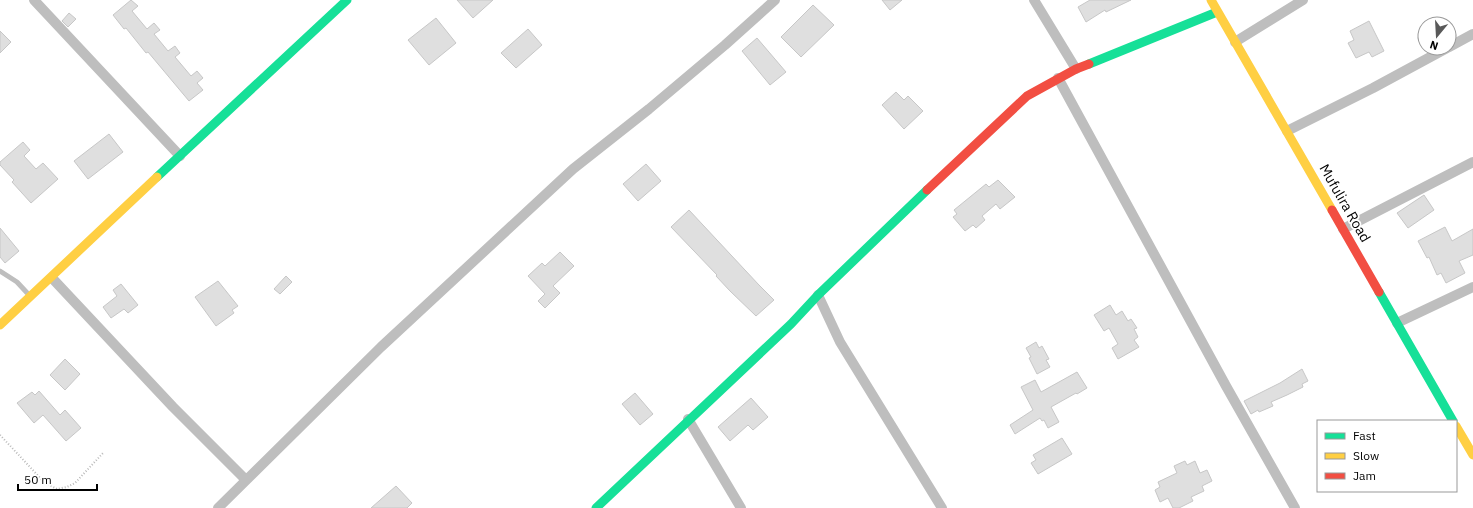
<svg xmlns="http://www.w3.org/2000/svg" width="1473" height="508" font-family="'IBM Plex Sans',sans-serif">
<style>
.building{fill:#dfdfdf;stroke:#c7c7c7}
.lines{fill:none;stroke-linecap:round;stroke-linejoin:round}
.path{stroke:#b9b9b9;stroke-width:2;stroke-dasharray:1 2;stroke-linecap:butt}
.lane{stroke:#bebebe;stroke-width:5}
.street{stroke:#bebebe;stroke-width:10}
.fast{stroke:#16e098;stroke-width:9}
.slow{stroke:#ffcf43;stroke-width:9}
.jam{stroke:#f24e42;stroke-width:9}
.labels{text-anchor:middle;stroke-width:3.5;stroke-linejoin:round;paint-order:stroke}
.street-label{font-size:14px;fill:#000;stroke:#fff}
</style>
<rect width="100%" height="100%" fill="#fff"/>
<path class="building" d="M 131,0 L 138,6 L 132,11 L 147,29 L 154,23 L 160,30 L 154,34 L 168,51 L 175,46 L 180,53 L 175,57 L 191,76 L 197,71 L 203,78 L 197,83 L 203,90 L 189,101 L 148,52 L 146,53 L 126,28 L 124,29 L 113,15 Z
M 457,0 L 493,0 L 473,18 Z
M 882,0 L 902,0 L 890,10 Z
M 1090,0 L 1131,0 L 1106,12 L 1105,10 L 1086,22 L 1078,7 Z
M 813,5 L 834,25 L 801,57 L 781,37 Z
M 69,13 L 76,19 L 68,27 L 62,21 Z
M 436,18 L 456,43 L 429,65 L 408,40 Z
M 1369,21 L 1384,51 L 1372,57 L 1369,52 L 1356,58 L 1348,43 L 1354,40 L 1350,31 Z
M 528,29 L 542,45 L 516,68 L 501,53 Z
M 0,31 L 11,42 L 0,53 Z
M 757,38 L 786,72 L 770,85 L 742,51 Z
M 896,92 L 904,100 L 908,96 L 923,111 L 904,129 L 882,105 Z
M 109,134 L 123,152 L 88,179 L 74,161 Z
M 23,142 L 30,150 L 24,156 L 36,169 L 43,163 L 58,179 L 31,203 L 12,182 L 14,180 L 0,165 L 0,162 Z
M 646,164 L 661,181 L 638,201 L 623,184 Z
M 998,180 L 1015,197 L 1000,209 L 996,204 L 982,216 L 985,220 L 976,228 L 973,225 L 965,231 L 953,217 L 957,214 L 954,210 L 986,184 L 989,187 Z
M 1424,195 L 1434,210 L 1408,228 L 1397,213 Z
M 689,210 L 759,285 L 774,300 L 756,316 L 730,291 L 716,276 L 717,275 L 671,227 Z
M 1445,227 L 1452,241 L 1473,229 L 1473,255 L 1459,261 L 1465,273 L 1446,283 L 1441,273 L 1437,275 L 1429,257 L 1427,258 L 1418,241 Z
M 0,228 L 19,251 L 5,263 L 0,257 Z
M 560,252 L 574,266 L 553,286 L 560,293 L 545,308 L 538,301 L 545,294 L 528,276 L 542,263 L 545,266 Z
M 286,276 L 292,282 L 280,294 L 274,289 Z
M 218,281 L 238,306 L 232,310 L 234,313 L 216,326 L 195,297 Z
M 121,284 L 138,305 L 128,313 L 124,309 L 111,318 L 103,307 L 117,296 L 113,290 Z
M 1110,305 L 1116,315 L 1122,311 L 1128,321 L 1131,319 L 1137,328 L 1134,329 L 1138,337 L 1134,340 L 1139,347 L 1118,359 L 1112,348 L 1118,344 L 1109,328 L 1104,331 L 1094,315 Z
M 1036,342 L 1039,348 L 1042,346 L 1049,359 L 1046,360 L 1050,367 L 1037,374 L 1029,358 L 1031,357 L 1026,348 Z
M 65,359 L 80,374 L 65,390 L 50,375 Z
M 1302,369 L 1308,381 L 1302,384 L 1303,387 L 1287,395 L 1271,402 L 1273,406 L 1259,412 L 1258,410 L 1251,414 L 1244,401 L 1280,383 Z
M 1077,372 L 1087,388 L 1077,394 L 1076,393 L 1051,407 L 1059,422 L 1048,428 L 1044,420 L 1042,421 L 1040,418 L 1015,434 L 1010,425 L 1033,410 L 1021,387 L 1035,380 L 1041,392 Z
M 39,391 L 60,415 L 65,410 L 81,428 L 66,441 L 43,415 L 34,423 L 17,403 L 32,392 L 35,395 Z
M 635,393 L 653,414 L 640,425 L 622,404 Z
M 751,398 L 768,417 L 753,430 L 748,425 L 730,441 L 718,427 Z
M 1062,438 L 1072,454 L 1038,474 L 1031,463 L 1036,460 L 1033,455 Z
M 1185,461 L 1187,465 L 1195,461 L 1200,473 L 1207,470 L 1212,481 L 1202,486 L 1204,491 L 1191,497 L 1193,501 L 1179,508 L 1173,508 L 1168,498 L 1160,502 L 1155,490 L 1160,487 L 1158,482 L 1177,473 L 1174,466 Z
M 396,486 L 412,503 L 407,508 L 371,508 Z"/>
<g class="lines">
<path class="path" d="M 0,435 L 44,482 L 57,489 L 67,487 L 75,483 L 104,452"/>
<path class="lane" d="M 0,271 L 17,282 L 30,296"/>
<path class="street" d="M 34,0 L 180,156
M 1034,0 L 1076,69
M 1235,42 L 1303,0
M 1449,47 L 1473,34
M 1058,78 L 1226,386 L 1295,508
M 1287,131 L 1373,88 L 1447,48
M 1343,229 L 1473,162
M 52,278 L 173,407 L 246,480
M 818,295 L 840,342 L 942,508
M 1397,323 L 1473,287
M 688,419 L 741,508
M 218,508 L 381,347 L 573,169 L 649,109 L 725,45 L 775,0"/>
<path class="fast" d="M 1089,64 L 1217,12
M 157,177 L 347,0
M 1379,292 L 1453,421
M 596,508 L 791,324 L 818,295 L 927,190"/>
<path class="slow" d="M 1211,0 L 1332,210
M 0,325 L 157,177
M 1456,426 L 1473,455"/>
<path class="jam" d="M 927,190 L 1027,96 L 1076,69 L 1089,64
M 1332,210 L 1379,292"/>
</g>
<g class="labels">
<g class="street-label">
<text transform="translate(1345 203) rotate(60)" y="5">Mufulira Road</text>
</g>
</g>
<rect x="1317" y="420" width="140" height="72" fill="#ffffff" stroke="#999999"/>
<rect x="1325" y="433" width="20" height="6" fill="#16e098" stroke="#999999"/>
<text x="1353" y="440" font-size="12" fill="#000000">Fast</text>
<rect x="1325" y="453" width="20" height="6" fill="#ffcf43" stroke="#999999"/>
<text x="1353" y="460" font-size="12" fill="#000000">Slow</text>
<rect x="1325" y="473" width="20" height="6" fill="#f24e42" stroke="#999999"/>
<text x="1353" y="480" font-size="12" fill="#000000">Jam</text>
<g transform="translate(1437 36) rotate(198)"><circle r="19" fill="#ffffff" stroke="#999999"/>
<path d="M0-3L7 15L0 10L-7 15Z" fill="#595959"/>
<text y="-6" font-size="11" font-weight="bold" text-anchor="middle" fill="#000000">N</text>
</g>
<path d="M18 484v6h79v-6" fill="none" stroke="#000000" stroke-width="2"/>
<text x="24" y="484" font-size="12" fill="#000000" stroke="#ffffff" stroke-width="3" paint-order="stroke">50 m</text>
</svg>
